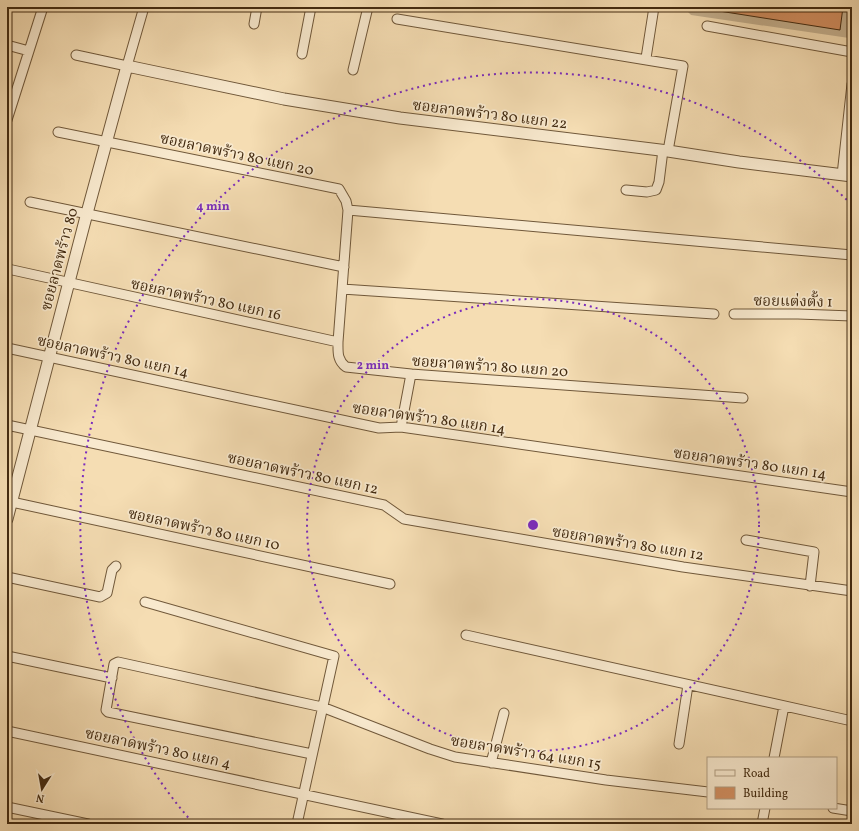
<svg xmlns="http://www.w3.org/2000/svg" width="859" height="831" font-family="Vollkorn,'Noto Serif Thai',serif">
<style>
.shadow{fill:#0003}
.building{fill:#d28f61;stroke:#432b11}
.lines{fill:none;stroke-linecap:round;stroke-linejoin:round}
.minor-casing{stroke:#70583a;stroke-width:11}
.tertiary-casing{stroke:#70583a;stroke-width:13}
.minor{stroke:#f8e9ce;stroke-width:9}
.tertiary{stroke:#f8e9ce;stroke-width:11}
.ring{fill:none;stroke:#7b2cbf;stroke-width:2;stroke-dasharray:2 4}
.labels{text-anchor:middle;stroke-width:3.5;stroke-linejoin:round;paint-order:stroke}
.street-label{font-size:15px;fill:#432b11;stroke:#f8e9ce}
.centre{fill:#7b2cbf;stroke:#f8e9ce;stroke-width:2}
.ring-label{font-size:12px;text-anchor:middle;font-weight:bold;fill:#7b2cbf;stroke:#f8e9ce;stroke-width:3.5;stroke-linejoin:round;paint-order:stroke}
</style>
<rect width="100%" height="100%" fill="#f5ddb3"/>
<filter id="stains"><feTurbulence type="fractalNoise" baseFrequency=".005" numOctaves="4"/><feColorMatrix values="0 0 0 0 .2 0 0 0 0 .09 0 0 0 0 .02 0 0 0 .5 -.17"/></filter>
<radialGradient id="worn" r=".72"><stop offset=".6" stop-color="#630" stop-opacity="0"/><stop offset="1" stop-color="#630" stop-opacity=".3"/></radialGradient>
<path class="shadow" d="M 683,7 L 852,7 L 852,19 L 849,38 L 691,15 Z"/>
<path class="building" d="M 720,7 L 843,7 L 840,30 L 719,11 Z"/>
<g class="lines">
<defs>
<path id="minor" d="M 397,19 L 683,66 L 668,151
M 254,24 L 257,7
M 707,26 L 852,52
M 7,45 L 29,51
M 302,54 L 311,7
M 76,55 L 127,66 L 144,7
M 646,58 L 654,7
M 353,70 L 368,7
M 7,120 L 43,7
M 58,132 L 339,189 L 346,201 L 348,210 L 338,342 C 338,352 337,360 346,367 L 411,374 L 743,398
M 842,175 L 852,84
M 626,190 L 647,192 L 656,190 L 659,182 L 663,150
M 30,202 L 344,267
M 348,210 L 852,255
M 8,269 L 338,342
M 342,289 L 714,314
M 734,314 L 798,314 L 852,316
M 7,348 L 379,428 L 401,427 L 852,492
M 7,425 L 384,505 L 404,519 L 683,567 L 852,591
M 401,427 L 411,374
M 7,501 L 390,584
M 746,540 L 814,552 L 810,586
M 7,577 L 100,597 L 107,593 L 112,570 L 116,566
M 145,602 L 334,656 L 297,824
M 466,635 L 852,721
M 7,656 L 112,678
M 7,731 L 442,824
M 679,744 L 688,685
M 312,754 L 108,712 L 106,710 L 114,664 L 118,662 L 322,707 L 430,749 L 455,757 L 606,780 L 708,792
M 774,758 L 784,706
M 491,763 L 504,713
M 7,807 L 88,824
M 833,808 L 852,811
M 762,824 L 765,808"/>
<path id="tertiary" d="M 7,519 L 87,213 L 127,66 L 284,99 L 400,118 L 668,151 L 739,162 L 852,176"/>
</defs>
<use href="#minor" class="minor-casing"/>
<use href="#tertiary" class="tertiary-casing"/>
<use href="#minor" class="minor"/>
<use href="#tertiary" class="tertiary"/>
</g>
<g class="ring">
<circle cx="533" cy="525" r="226"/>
<path d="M192 822A452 452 0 0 1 850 203"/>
</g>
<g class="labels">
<g class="street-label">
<text transform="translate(490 114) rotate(7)" y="5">ซอยลาดพร้าว 80 แยก 22</text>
<text transform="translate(237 154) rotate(12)" y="5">ซอยลาดพร้าว 80 แยก 20</text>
<text transform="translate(59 259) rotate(-75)" y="5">ซอยลาดพร้าว 80</text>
<text transform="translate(206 299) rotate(12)" y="5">ซอยลาดพร้าว 80 แยก 16</text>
<text transform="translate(793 301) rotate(1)" y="5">ซอยแต่งตั้ง 1</text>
<text transform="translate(113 356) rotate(12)" y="5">ซอยลาดพร้าว 80 แยก 14</text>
<text transform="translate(490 366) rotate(4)" y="5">ซอยลาดพร้าว 80 แยก 20</text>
<text transform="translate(429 418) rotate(8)" y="5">ซอยลาดพร้าว 80 แยก 14</text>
<text transform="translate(750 463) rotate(8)" y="5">ซอยลาดพร้าว 80 แยก 14</text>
<text transform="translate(303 473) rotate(12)" y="5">ซอยลาดพร้าว 80 แยก 12</text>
<text transform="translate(204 529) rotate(12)" y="5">ซอยลาดพร้าว 80 แยก 10</text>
<text transform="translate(628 543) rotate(9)" y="5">ซอยลาดพร้าว 80 แยก 12</text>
<text transform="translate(158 748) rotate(12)" y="5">ซอยลาดพร้าว 80 แยก 4</text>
<text transform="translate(526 752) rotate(9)" y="5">ซอยลาดพร้าว 64 แยก 15</text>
</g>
</g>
<circle cx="533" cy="525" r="6" class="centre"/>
<g class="ring-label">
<text x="213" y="210">4 min</text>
<text x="373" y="369">2 min</text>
</g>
<rect width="859" height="831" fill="none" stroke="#f5ddb3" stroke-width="24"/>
<rect x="8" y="8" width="843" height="815" fill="none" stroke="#432b11" stroke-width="2"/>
<rect x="12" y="12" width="835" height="807" fill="none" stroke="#432b11"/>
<rect x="707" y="757" width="130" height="52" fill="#f8e9ce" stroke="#b09d82"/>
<rect x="715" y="770" width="20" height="6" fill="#f8e9ce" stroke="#b09d82"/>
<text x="743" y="777" font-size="12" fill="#432b11">Road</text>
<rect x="715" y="787" width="20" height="12" fill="#d28f61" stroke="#b09d82"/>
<text x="743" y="797" font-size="12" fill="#432b11">Building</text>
<g transform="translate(42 789) rotate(191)" stroke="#f8e9ce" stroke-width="3" paint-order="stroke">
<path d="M0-3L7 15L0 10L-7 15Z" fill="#432b11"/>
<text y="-6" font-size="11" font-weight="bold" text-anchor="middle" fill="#432b11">N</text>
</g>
<rect width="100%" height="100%" filter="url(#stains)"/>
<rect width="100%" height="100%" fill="url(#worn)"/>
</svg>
